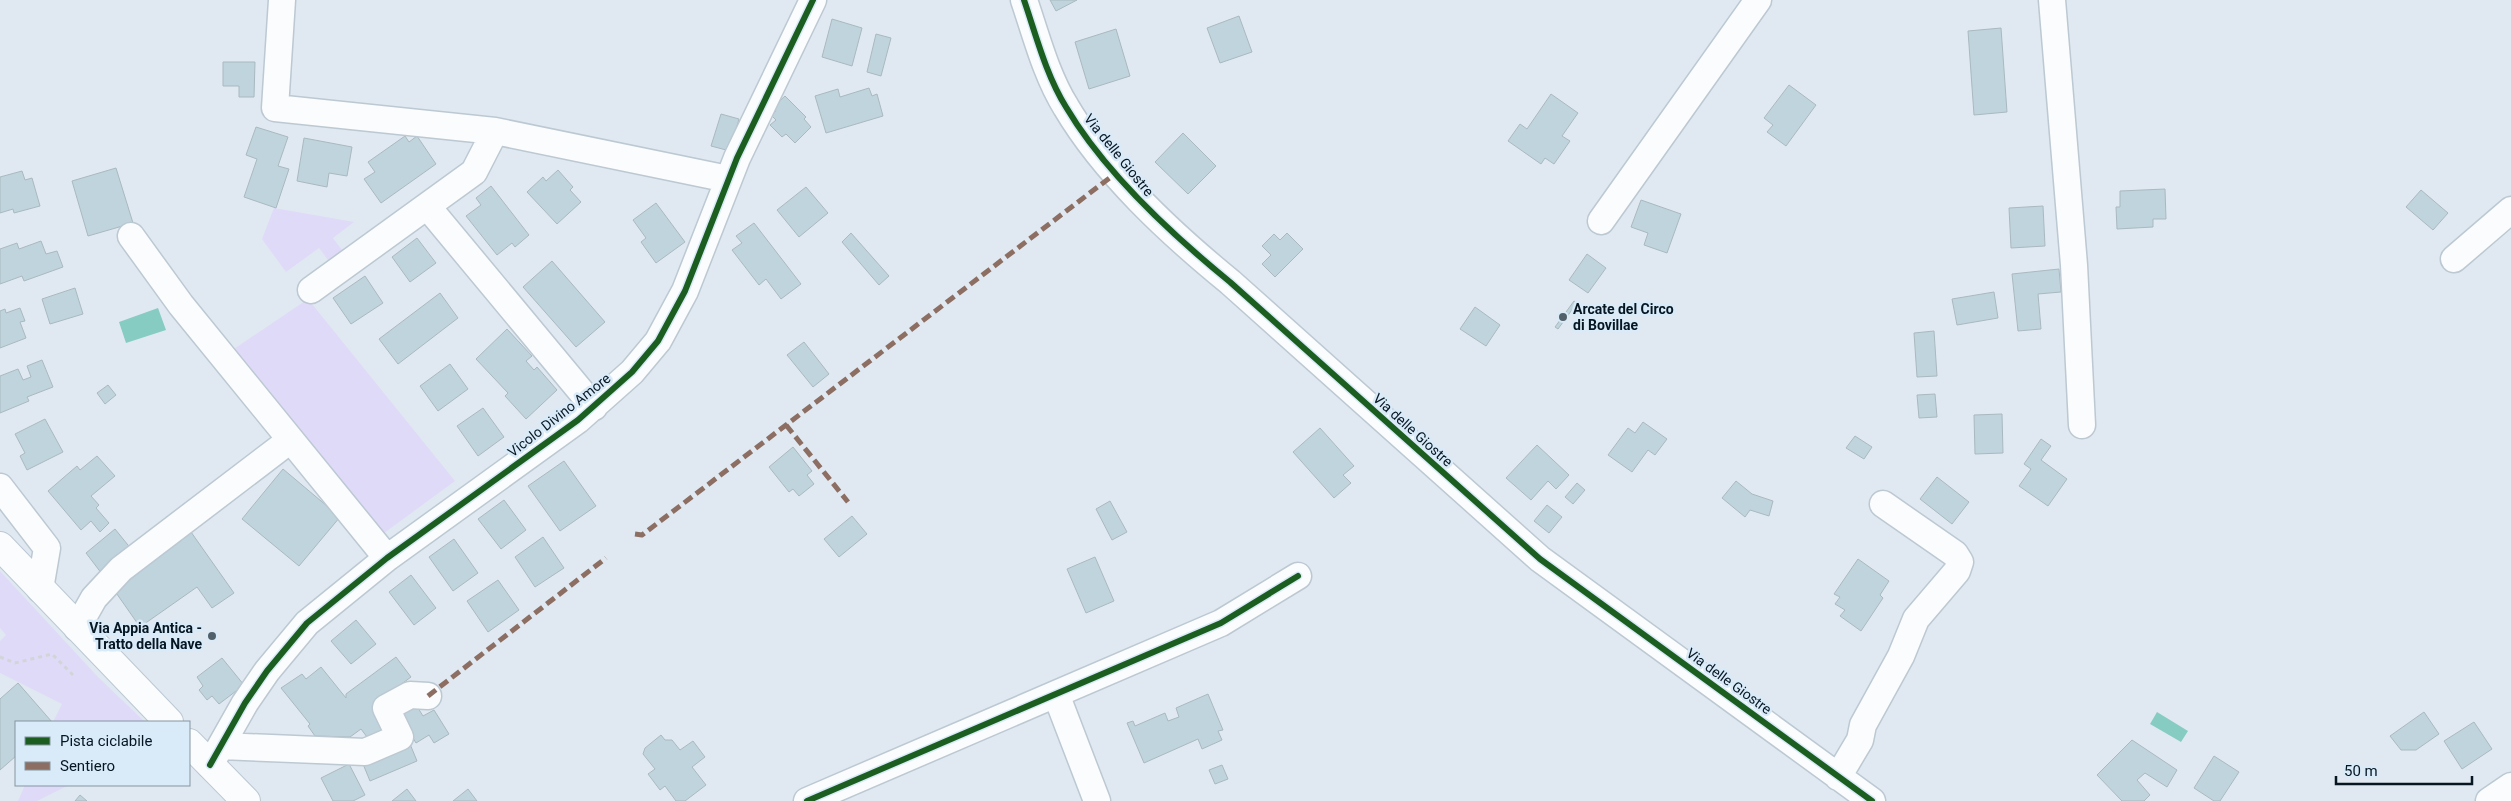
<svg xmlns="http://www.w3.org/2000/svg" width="2511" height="801" font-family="Roboto,sans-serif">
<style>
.green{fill:#dfdaf8}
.water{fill:#87ccc3}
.building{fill:#bfd4dd;stroke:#aab9c0}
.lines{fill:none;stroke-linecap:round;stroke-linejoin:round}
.minor-casing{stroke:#bcc8d2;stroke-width:29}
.major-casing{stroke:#bcc8d2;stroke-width:30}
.path{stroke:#d2d5d8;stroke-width:3;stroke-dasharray:4 4;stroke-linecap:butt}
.minor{stroke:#fafcfd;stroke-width:26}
.major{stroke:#fafcfd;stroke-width:28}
.quiet{stroke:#8d6e63;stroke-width:5;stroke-dasharray:10 5;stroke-linecap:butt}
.cycleway-casing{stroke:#d9eaf8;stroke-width:9}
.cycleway{stroke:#1b5e20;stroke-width:6}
.poi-dot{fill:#52606a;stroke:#d9eaf8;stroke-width:2}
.labels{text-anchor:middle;stroke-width:5;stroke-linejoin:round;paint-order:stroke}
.street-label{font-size:14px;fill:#061622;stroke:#d9eaf8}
.poi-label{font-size:14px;font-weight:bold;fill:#061622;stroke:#d9eaf8;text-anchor:start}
</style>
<rect width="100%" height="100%" fill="#e0e9f1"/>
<path class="green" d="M 274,208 L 354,222 L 333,238 L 345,254 L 331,264 L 319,248 L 286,272 L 262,239 Z
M 308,299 L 455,481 L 380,536 L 231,351 Z
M 0,571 L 98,677 L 145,722 L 53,722 L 62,704 L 0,673 L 0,641 L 6,635 L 0,628 Z
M 25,785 L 69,785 L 37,801 L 18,801 Z"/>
<path class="water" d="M 158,308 L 166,330 L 126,343 L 119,322 Z
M 2157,712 L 2188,731 L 2181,742 L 2150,724 Z"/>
<path class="building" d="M 1050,0 L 1077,0 L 1056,11 Z
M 1239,16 L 1252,52 L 1220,63 L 1207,28 Z
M 832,19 L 862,28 L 852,66 L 822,57 Z
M 2001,28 L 2007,112 L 1974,115 L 1968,31 Z
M 1116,29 L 1130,76 L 1089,89 L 1075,42 Z
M 876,34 L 891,38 L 881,76 L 867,72 Z
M 223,62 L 255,62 L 254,97 L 239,97 L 239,86 L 223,86 Z
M 1789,85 L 1816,105 L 1786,146 L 1767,132 L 1773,125 L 1764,118 Z
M 869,88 L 872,96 L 877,94 L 883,116 L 826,133 L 815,96 L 838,89 L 840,97 Z
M 1551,94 L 1578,113 L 1562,136 L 1570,141 L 1554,164 L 1545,158 L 1541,164 L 1508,141 L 1520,124 L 1527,129 Z
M 785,96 L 806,117 L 804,119 L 811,127 L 795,143 L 786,134 L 782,137 L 770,125 L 776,120 L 771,115 L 776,111 L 773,107 Z
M 721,114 L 739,119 L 730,151 L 711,146 Z
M 256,127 L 288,137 L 278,166 L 289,169 L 276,208 L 244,197 L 257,159 L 246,155 Z
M 1183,133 L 1216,166 L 1188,194 L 1155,162 Z
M 405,136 L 409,142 L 417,136 L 436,164 L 381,203 L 364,179 L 375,172 L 368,162 Z
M 304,138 L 352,147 L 347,176 L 329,173 L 327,187 L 297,181 Z
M 116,168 L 133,223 L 88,236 L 72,181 Z
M 558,170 L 573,187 L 570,190 L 581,202 L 557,224 L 527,192 L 543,177 L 546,181 Z
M 22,171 L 25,180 L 32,178 L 40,206 L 14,213 L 13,209 L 0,213 L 0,177 Z
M 491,186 L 529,235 L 515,247 L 512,243 L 497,255 L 466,216 L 481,205 L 476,198 Z
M 806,187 L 828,213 L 799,237 L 777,210 Z
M 2165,189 L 2166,219 L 2153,219 L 2153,227 L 2117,229 L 2116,207 L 2120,207 L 2120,191 Z
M 2421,190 L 2448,213 L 2433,230 L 2406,207 Z
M 1641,200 L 1681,214 L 1667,253 L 1644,245 L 1648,233 L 1631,227 Z
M 656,203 L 685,242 L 656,263 L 641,242 L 646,238 L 633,220 Z
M 2043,206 L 2045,246 L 2011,248 L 2009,208 Z
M 754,223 L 801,284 L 781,299 L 766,279 L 759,285 L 732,250 L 742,243 L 736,236 Z
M 851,233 L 889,276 L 879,285 L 842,242 Z
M 1287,233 L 1303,249 L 1275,277 L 1262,264 L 1271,255 L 1262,246 L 1274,234 L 1280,240 Z
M 417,238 L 436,263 L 410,282 L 392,257 Z
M 41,241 L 46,254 L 57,251 L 63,267 L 24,281 L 22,276 L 0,284 L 0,249 L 17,243 L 19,249 Z
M 1587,254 L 1606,268 L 1588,293 L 1569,280 Z
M 552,261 L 605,322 L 576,347 L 523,287 Z
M 2059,269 L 2061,292 L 2038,294 L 2041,329 L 2018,331 L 2012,274 Z
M 365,276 L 383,303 L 351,324 L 333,298 Z
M 75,288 L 83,314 L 50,324 L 42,299 Z
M 1994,292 L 1998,318 L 1957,325 L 1952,299 Z
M 440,293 L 458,318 L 398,364 L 379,339 Z
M 1574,301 L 1577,303 L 1558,329 L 1555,327 Z
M 1475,307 L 1500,325 L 1486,346 L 1460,329 Z
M 20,308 L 25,321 L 20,322 L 26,338 L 0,348 L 0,311 L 5,309 L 6,313 Z
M 507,329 L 532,356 L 526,361 L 534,370 L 537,367 L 557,390 L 526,419 L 505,396 L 508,393 L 476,359 Z
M 1934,331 L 1937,376 L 1917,377 L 1914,333 Z
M 804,342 L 829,374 L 813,387 L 787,355 Z
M 42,360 L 53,387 L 27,397 L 29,401 L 0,413 L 0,376 L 18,369 L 23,380 L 31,377 L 27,366 Z
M 450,364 L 468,389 L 438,411 L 420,386 Z
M 108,385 L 116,395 L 105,404 L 97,393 Z
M 1935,394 L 1937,417 L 1919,418 L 1917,395 Z
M 483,408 L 504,437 L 478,456 L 457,426 Z
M 2002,414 L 2003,453 L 1975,454 L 1974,415 Z
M 45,419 L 63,452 L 27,470 L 20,456 L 25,453 L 15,434 Z
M 1643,422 L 1667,439 L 1655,455 L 1648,450 L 1632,472 L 1608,455 L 1628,428 L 1635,433 Z
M 1320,428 L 1354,466 L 1343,475 L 1351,483 L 1334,498 L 1293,452 Z
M 1855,436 L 1872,447 L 1864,459 L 1846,448 Z
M 2041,439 L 2051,446 L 2041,460 L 2067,479 L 2048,506 L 2019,486 L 2031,469 L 2024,464 Z
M 1537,445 L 1569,475 L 1556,489 L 1548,481 L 1531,500 L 1506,478 Z
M 793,447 L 812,471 L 807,475 L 814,484 L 799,496 L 793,489 L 789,492 L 769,467 Z
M 97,456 L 115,476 L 91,496 L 99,505 L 96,508 L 109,523 L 100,532 L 91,521 L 81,530 L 48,491 L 77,466 L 80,470 Z
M 564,461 L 596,506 L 560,531 L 528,486 Z
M 283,469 L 340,517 L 299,566 L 242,519 Z
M 1937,477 L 1969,502 L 1952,524 L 1920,499 Z
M 1736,481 L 1752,494 L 1773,501 L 1769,516 L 1750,510 L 1745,517 L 1722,498 Z
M 1577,483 L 1585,490 L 1573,504 L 1565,497 Z
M 504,500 L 526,530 L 501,549 L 478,519 Z
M 1110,501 L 1127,532 L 1112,540 L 1096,509 Z
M 1547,505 L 1562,517 L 1549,533 L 1534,521 Z
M 852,516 L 867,534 L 839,557 L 824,539 Z
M 115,529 L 132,550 L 102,574 L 86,553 Z
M 191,532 L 234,593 L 212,608 L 197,587 L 140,627 L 112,587 Z
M 543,537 L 564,568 L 535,587 L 515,557 Z
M 454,539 L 478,573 L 453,591 L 429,557 Z
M 1095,557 L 1114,601 L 1086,613 L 1067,569 Z
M 1858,559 L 1889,581 L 1880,595 L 1883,598 L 1861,631 L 1840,616 L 1845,610 L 1835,604 L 1840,597 L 1834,594 Z
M 411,575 L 436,608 L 414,625 L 389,592 Z
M 498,580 L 519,610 L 488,632 L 467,601 Z
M 356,620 L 376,644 L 351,664 L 331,641 Z
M 396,657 L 411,677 L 373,705 L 389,727 L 370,741 L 361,729 L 350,737 L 315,736 L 308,726 L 310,724 L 281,688 L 302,674 L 306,679 L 321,667 L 346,698 L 346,694 Z
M 222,658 L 244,685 L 219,704 L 212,696 L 207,700 L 199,690 L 203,686 L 197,677 Z
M 18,683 L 52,722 L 16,722 L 16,756 L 0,770 L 0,699 Z
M 1208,694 L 1223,730 L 1218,731 L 1222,740 L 1202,749 L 1198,739 L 1144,763 L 1127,723 L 1133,721 L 1135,726 L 1165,713 L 1168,721 L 1179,717 L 1176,708 Z
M 413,700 L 423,716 L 434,710 L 449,734 L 434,743 L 429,735 L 416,743 L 396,710 Z
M 2424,712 L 2439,734 L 2416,750 L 2401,750 L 2390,736 Z
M 2474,722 L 2492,749 L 2462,769 L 2444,741 Z
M 661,735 L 665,740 L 672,740 L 680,750 L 693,741 L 705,757 L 692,767 L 706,785 L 685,801 L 676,801 L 665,786 L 660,790 L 648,774 L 655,769 L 643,754 L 645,748 Z
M 2132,740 L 2177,770 L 2167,787 L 2145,773 L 2137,780 L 2150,795 L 2144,801 L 2122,801 L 2097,775 Z
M 410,744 L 417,761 L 370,781 L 363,764 Z
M 2214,756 L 2239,772 L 2220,801 L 2214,801 L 2194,788 Z
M 349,764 L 365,795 L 353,801 L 333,801 L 321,778 Z
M 1222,765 L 1228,779 L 1215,784 L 1209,770 Z
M 407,789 L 416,801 L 392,801 Z
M 468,789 L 477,801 L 453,801 Z
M 80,795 L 87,801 L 75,801 Z"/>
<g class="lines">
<defs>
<path id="minor" d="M 282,0 L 275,108 L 495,131 L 728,179
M 1024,0 C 1036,35 1046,75 1066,107 C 1105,173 1170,233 1230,282 L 1540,559 L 1872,801
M 2052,0 L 2074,265 L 2082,425
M 427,206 L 594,407
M 1601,221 L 1758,0
M 131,236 L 181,305 L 387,558
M 2454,259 L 2511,210
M 311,290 L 474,172 L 495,131
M 0,487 L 47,548 L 40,589
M 77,628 L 94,598 L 121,569 L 289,441
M 1056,694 L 1097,801
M 221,746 L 365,752 L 400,737 L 386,708 L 410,695 L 428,696
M 210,765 L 245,703 L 267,671 L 307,623 L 387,558 L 578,420 L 632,372 L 658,341 L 685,291 L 737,158 L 813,0
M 1838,777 L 1860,740 L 1863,725 L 1901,656 L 1916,619 L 1957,571 L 1960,562 L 1955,554 L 1883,504
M 807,801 L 1221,623 L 1298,576
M 2489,801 L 2511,786"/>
<path id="major" d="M 0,546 L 169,722
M 189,743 L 246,801"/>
</defs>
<use href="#minor" class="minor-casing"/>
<use href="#major" class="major-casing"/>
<path class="path" d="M 0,657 L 15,663 L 52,654 L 74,676"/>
<use href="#minor" class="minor"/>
<use href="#major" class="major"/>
<path class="quiet" d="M 786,425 L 848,502
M 635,534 L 642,535 L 1116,173
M 428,696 L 606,558"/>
<defs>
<path id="cycleway" d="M 1024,0 C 1036,35 1046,75 1066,107 C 1105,173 1170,233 1230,282 L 1540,559 L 1872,801
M 210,765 L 245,703 L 267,671 L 307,623 L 387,558 L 578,420 L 632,372 L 658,341 L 685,291 L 737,158 L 813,0
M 807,801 L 1221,623 L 1298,576"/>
</defs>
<use href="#cycleway" class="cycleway-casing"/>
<use href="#cycleway" class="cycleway"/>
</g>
<g class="poi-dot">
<circle cx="1563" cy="317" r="5"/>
<circle cx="212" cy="636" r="5"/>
</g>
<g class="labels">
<g class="street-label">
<text transform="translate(1119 155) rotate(51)" y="5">Via delle Giostre</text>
<text transform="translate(559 415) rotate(-38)" y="5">Vicolo Divino Amore</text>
<text transform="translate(1413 430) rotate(42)" y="5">Via delle Giostre</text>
<text transform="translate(1729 681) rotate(36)" y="5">Via delle Giostre</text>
</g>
<g class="poi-label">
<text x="1573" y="314">Arcate del Circo<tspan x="1573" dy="16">di Bovillae</tspan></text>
<text x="202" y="633" text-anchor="end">Via Appia Antica -<tspan x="202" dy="16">Tratto della Nave</tspan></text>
</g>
</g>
<rect x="15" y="721" width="175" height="65" fill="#d9eaf8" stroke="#8595a2"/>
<rect x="25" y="737" width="25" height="8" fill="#1b5e20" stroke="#8595a2"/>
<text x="60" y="746" font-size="15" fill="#061622">Pista ciclabile</text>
<rect x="25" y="762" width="25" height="8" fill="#8d6e63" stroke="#8595a2"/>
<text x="60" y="771" font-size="15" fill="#061622">Sentiero</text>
<path d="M2336 776v8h136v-8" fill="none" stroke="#061622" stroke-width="2.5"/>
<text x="2344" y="776" font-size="15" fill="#061622" stroke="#d9eaf8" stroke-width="4" paint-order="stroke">50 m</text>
</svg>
